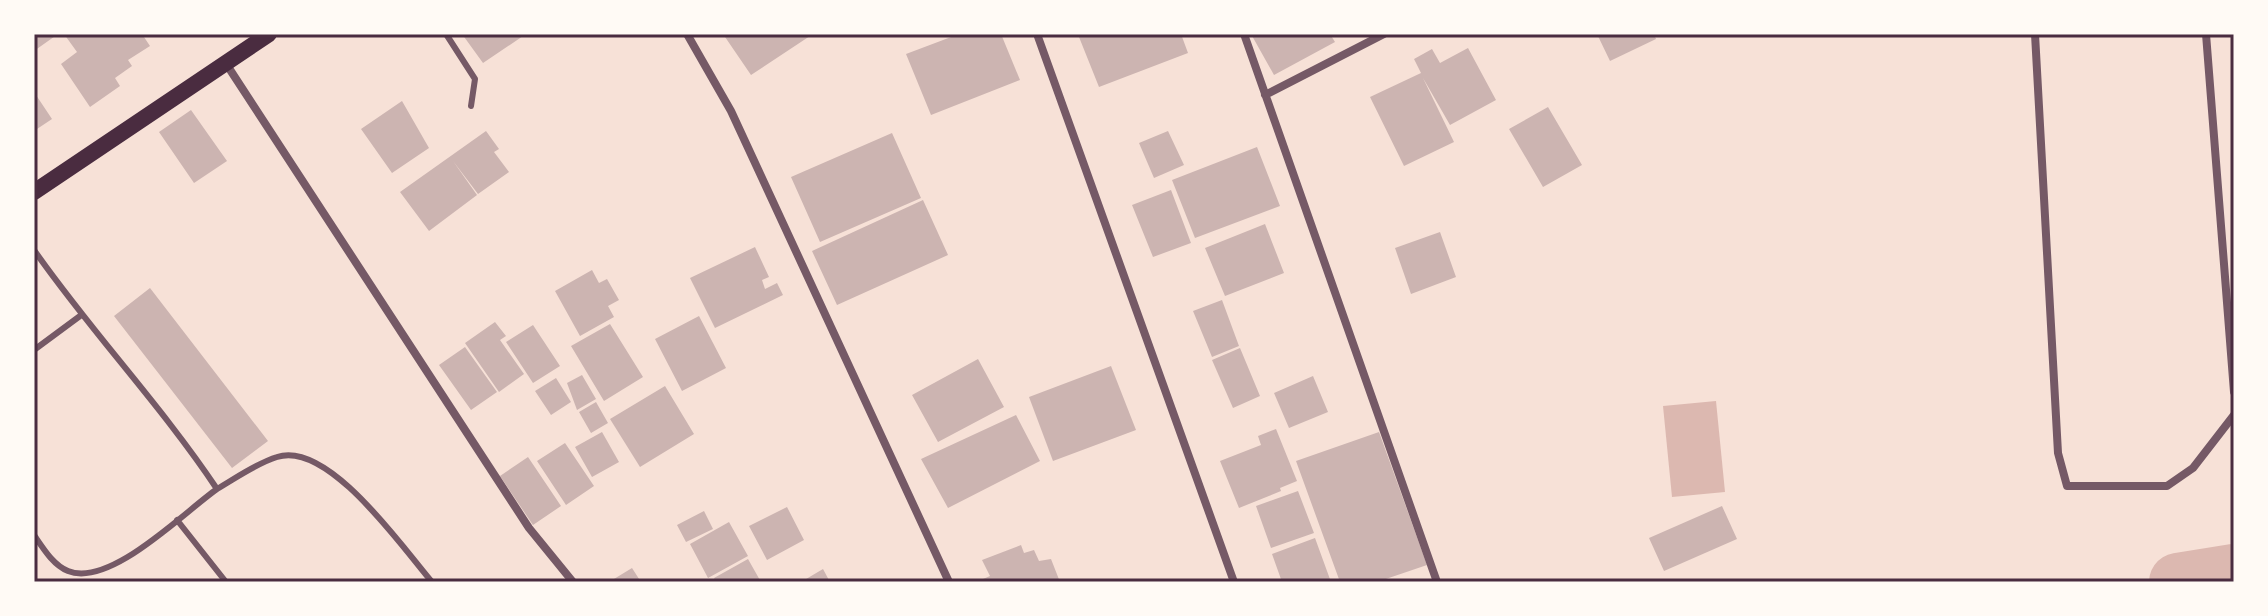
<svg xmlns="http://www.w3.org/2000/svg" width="2268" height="616" font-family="'Source Sans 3',sans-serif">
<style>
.water{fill:#dcb8b0}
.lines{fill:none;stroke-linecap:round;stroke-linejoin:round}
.river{stroke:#dcb8b0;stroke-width:58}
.building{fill:#ccb4b1}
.service{stroke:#755966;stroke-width:6}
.minor{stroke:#755966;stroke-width:8}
.secondary{stroke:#4a2c40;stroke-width:16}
.neatline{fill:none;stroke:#4a2c40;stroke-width:3}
</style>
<rect width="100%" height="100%" fill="#f7e1d7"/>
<path class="water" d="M 1716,401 L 1725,492 L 1672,497 L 1663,406 Z"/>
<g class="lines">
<path class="river" d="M 2178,582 L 2234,573"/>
</g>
<path class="building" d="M 34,34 L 58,34 L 34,51 Z
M 64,34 L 142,34 L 150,46 L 128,60 L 132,66 L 115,78 L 120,86 L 90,107 L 61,64 L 77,52 Z
M 462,34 L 526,34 L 483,63 Z
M 723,34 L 813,34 L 751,75 Z
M 959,34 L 1001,34 L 1020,80 L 931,115 L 906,54 Z
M 1086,34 L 1181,34 L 1188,53 L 1099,87 L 1079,37 Z
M 1251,34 L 1330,34 L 1335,42 L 1274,75 Z
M 1597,34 L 1654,34 L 1656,39 L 1610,61 Z
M 1468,48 L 1496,100 L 1450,125 L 1423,78 L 1454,142 L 1404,166 L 1370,97 L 1421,73 L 1414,59 L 1432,49 L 1440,63 Z
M 34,92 L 52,119 L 34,131 Z
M 402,101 L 429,148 L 392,173 L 361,129 Z
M 1548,107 L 1582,165 L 1543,187 L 1509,129 Z
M 191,110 L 227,161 L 194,183 L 159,132 Z
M 486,131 L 499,149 L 494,152 L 509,172 L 478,194 L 453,161 L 477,195 L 429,231 L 400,192 Z
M 1168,131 L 1184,165 L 1154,178 L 1139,143 Z
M 892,133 L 921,198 L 820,242 L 791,177 Z
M 1257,147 L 1280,206 L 1195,238 L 1172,180 Z
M 1171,190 L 1191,243 L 1153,257 L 1132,205 Z
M 923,200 L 948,255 L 837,305 L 812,251 Z
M 1265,224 L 1284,273 L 1225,296 L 1205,248 Z
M 1440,232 L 1456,277 L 1411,294 L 1395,248 Z
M 755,247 L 769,277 L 762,280 L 765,289 L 777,283 L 783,295 L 715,328 L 690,278 Z
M 592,270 L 599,283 L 607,279 L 619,300 L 608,306 L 614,317 L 580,336 L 555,291 Z
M 150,288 L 268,441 L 232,468 L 114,316 Z
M 1222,300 L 1239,346 L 1212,357 L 1193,311 Z
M 699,316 L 726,368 L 682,391 L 655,339 Z
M 495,322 L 506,336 L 500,340 L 524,374 L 499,392 L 465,343 Z
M 610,324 L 643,377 L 604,401 L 571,346 Z
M 533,325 L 560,366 L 533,383 L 506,342 Z
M 465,347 L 497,392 L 471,410 L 439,365 Z
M 1240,348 L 1260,396 L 1233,408 L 1212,360 Z
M 978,359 L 1004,407 L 938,442 L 912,395 Z
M 1111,366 L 1136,430 L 1053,461 L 1029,397 Z
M 582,375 L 596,399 L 577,410 L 567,383 Z
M 1313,376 L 1328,412 L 1289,428 L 1274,393 Z
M 556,378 L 571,402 L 551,415 L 535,391 Z
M 665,386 L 694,434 L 640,467 L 610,419 Z
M 596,402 L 608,423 L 591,433 L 579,412 Z
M 1016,415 L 1040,461 L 948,508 L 921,459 Z
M 1276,429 L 1297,481 L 1280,488 L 1281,491 L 1239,508 L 1220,461 L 1261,445 L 1258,436 Z
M 602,432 L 619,462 L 592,477 L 575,447 Z
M 1379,432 L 1427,565 L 1377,582 L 1340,582 L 1296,461 Z
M 565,443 L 594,486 L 566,505 L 537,461 Z
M 528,457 L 561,506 L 533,525 L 500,476 Z
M 1298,491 L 1314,533 L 1271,548 L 1256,506 Z
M 1722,506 L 1737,539 L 1664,571 L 1649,538 Z
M 787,507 L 804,540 L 767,560 L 749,526 Z
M 704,511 L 713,529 L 686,542 L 677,525 Z
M 729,522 L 748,556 L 708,578 L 690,544 Z
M 1315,538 L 1331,582 L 1282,582 L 1272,554 Z
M 1021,545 L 1024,553 L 1034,550 L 1039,561 L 1051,559 L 1060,582 L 976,582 L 990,576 L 982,560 Z
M 748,559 L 761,582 L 716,582 L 714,578 Z
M 632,568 L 641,582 L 609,582 Z
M 823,569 L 830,582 L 801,582 Z"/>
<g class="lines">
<path class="service" d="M 446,34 L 475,79 L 471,106
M 34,250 C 92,333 161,405 217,489 C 184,512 110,588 68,571 C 53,565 43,548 34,535
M 34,350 L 80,316
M 217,489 C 236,478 257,463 277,457 C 328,440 402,547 432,582
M 177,520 L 226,582"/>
<path class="minor" d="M 687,34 L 731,111 L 949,582
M 1037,34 L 1234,582
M 1244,34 L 1437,582
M 2035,34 L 2058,453 L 2067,486 L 2167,486 L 2193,468 L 2234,415
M 2206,34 L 2234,392
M 225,62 L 529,528 L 573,582
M 1265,95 L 1384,34"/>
<path class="secondary" d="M 34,192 L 269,34"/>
</g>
<rect width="2268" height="616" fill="none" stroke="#fffaf5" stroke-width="72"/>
<rect x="36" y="36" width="2196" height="544" class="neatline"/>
</svg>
